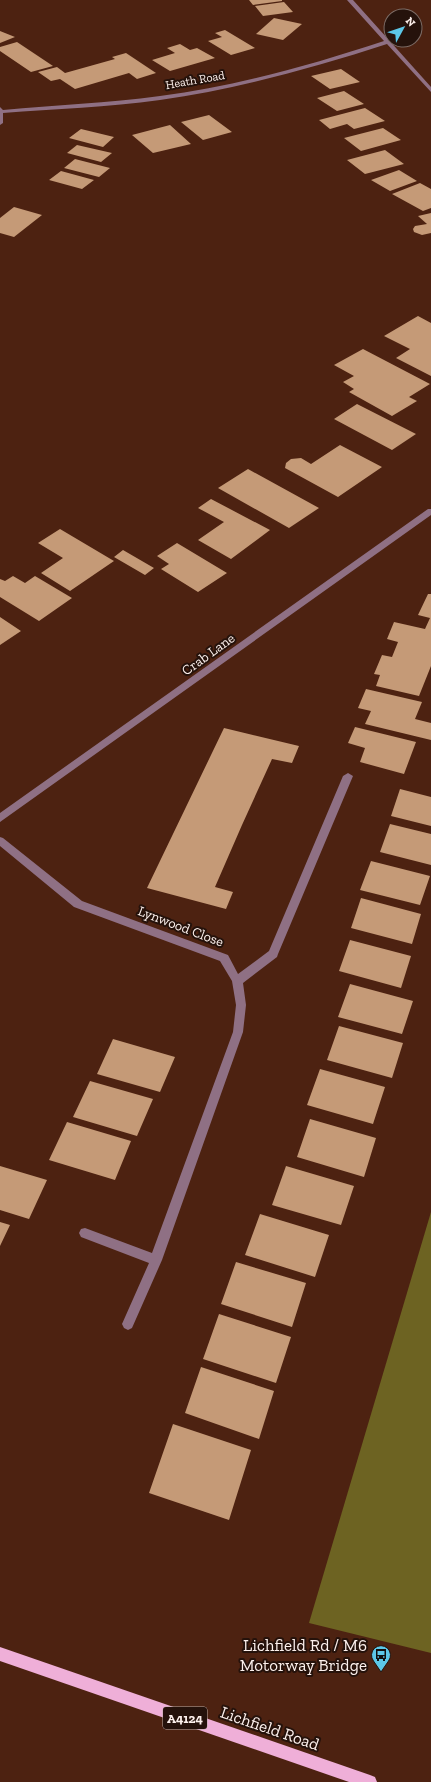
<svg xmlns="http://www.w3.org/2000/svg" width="431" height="1782" font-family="'Zilla Slab',serif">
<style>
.forest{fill:#6d6322}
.building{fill:#c59a77}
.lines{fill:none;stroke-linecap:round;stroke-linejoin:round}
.minor{fill:#8f7084;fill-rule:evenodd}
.major{fill:#efafd8;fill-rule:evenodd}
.labels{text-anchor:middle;stroke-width:4;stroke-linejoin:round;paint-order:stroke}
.far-street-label{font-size:12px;fill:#fdf1ed;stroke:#25120b}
.shield{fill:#25120b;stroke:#bcaea9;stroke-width:1}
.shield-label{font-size:13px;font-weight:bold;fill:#fdf1ed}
.street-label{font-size:14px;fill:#fdf1ed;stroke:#25120b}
.near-poi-label{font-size:17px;fill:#fdf1ed;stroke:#25120b;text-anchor:end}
.near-street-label{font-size:17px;fill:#fdf1ed;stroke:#25120b}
</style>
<rect width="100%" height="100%" fill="#4d2211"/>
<path class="forest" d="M 431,1212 L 431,1653 L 309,1623 Z"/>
<path class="building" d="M 249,0 L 282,0 L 282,1 L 253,5 Z
M 284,2 L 293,12 L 263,16 L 255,6 Z
M 274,18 L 302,24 L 283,40 L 256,34 Z
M 225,30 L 255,48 L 231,55 L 208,41 L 222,37 L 215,33 Z
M 0,31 L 15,37 L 0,43 Z
M 17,42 L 53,66 L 31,72 L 0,51 L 0,47 Z
M 180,44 L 190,50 L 197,48 L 215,58 L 170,71 L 152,60 L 175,53 L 167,48 Z
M 126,53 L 156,73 L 137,79 L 129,73 L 75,89 L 60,79 L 51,81 L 38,72 L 57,67 L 65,73 L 115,59 L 112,57 Z
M 341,69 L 360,82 L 330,89 L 311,76 Z
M 344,91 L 364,104 L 337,111 L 317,98 Z
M 365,108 L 385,121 L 354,129 L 347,124 L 330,129 L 319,120 Z
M 209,115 L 232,132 L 203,140 L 181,122 Z
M 170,125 L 191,144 L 153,153 L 132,135 Z
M 383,128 L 401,140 L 361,151 L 344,138 Z
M 81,129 L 114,137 L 103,147 L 69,138 Z
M 77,145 L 112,153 L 101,162 L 67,153 Z
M 385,150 L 404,164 L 365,174 L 347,160 Z
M 75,159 L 110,168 L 99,177 L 64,168 Z
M 399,170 L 417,181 L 390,191 L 371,180 Z
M 61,171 L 94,180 L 82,189 L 49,180 Z
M 420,183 L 431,189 L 431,208 L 423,211 L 392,194 Z
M 14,207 L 42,215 L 14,237 L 0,233 L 0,218 Z
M 431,213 L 431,233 L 422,235 L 414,232 L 413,229 L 415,226 L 427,224 L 418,216 Z
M 418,316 L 431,323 L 431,376 L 396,358 L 410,349 L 384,336 Z
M 363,349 L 430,384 L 409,397 L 417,401 L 392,416 L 349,392 L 354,389 L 343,382 L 354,376 L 334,365 Z
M 357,404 L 416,434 L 392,450 L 334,419 Z
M 340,445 L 382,467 L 338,497 L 285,468 L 286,463 L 291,459 L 301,458 L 311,464 Z
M 248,469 L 319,508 L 289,528 L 218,488 Z
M 211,499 L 270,530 L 231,559 L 198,540 L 224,522 L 198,508 Z
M 60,529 L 114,561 L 70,591 L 41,573 L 63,558 L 38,543 Z
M 177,543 L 227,573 L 198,592 L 161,569 L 169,564 L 157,556 Z
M 123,550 L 154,568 L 145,575 L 114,557 Z
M 13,576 L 25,583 L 35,576 L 72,598 L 39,621 L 0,597 L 0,579 L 5,581 Z
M 428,594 L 431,594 L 431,666 L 419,696 L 376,686 L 380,675 L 374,674 L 382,655 L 392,657 L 398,642 L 387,639 L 394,622 L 425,629 L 430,618 L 418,615 Z
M 0,617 L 21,631 L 0,645 Z
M 366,689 L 422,702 L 415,719 L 431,723 L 431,740 L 365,724 L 371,711 L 358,708 Z
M 355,727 L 416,742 L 404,774 L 360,762 L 365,748 L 348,743 Z
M 224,728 L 299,746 L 292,763 L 272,759 L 242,825 L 215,887 L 233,892 L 226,909 L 147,888 Z
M 400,789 L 431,797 L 431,826 L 391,816 Z
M 390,824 L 431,834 L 431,865 L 380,852 Z
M 371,861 L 430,876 L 420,905 L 360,890 Z
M 361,898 L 421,914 L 412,944 L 351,928 Z
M 350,940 L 411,956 L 401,988 L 339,971 Z
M 350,984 L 413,1001 L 402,1034 L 338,1017 Z
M 339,1026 L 403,1043 L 392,1078 L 327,1060 Z
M 113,1039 L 175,1057 L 160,1092 L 97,1074 Z
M 320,1069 L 385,1087 L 373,1124 L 307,1105 Z
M 90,1081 L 153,1099 L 137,1136 L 73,1117 Z
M 310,1119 L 376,1138 L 364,1177 L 297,1157 Z
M 67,1122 L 131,1141 L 115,1180 L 49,1160 Z
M 0,1166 L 47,1180 L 29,1219 L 0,1210 Z
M 286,1166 L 354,1186 L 341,1225 L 272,1205 Z
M 260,1214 L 329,1235 L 315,1277 L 245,1255 Z
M 0,1222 L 10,1225 L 0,1246 Z
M 236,1262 L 306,1283 L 292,1327 L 221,1304 Z
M 219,1314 L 291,1337 L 276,1383 L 203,1359 Z
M 201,1367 L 274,1391 L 259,1439 L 185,1413 Z
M 173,1424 L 251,1450 L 229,1520 L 149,1493 Z"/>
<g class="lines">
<path class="minor" d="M 347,0 L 353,0 L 431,87 L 431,92 L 387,44 C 313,68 237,89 160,100 C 108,107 55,109 3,113 L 3,123 L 0,125 L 0,107 L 3,110 C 55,105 108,103 160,96 C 237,86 311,65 384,41 Z
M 428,509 L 431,509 L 431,515 L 0,822 L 0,813 Z
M 348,773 L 353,776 L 278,954 L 277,957 L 243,983 L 246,1005 L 243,1032 L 162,1260 L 132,1328 L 128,1330 L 124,1328 L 122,1324 L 149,1263 L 81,1237 L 79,1233 L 81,1229 L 85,1228 L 152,1253 L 233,1032 L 236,1005 L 232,981 L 220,961 L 74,907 L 0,846 L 0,837 L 3,838 L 82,901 L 228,955 L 238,974 L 269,951 L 343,776 Z"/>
<path class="major" d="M 0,1647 L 370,1775 L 375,1777 L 377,1782 L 349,1782 L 0,1661 Z"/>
</g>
<defs>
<symbol id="bus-pin" viewBox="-11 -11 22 30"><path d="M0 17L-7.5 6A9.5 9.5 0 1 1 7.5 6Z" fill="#5cc7e8" stroke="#25120b"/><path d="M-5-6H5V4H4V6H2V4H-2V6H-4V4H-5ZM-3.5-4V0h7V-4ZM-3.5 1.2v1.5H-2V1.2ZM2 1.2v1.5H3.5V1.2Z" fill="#111"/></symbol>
</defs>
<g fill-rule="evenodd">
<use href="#bus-pin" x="370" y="1644" width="22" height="30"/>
</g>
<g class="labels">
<g class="far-street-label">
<text transform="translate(195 80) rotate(-10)" y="4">Heath Road</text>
</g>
<rect class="shield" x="163" y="1707" width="44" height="22" rx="3"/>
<g class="shield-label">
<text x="185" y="1723">A4124</text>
</g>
<g class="street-label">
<text transform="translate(208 654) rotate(-36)" y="5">Crab Lane</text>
<text transform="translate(181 926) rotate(21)" y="5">Lynwood Close</text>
</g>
<g class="near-poi-label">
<text x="367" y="1651">Lichfield Rd / M6<tspan x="367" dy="20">Motorway Bridge</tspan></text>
</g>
<g class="near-street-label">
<text transform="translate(270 1728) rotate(19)" y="6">Lichfield Road</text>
</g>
</g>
<g transform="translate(403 28) rotate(50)"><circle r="19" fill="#25120b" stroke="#7b6b65"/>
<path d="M0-3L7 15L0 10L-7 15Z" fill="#5cc7e8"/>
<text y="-6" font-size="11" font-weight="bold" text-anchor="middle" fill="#fdf1ed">N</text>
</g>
</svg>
